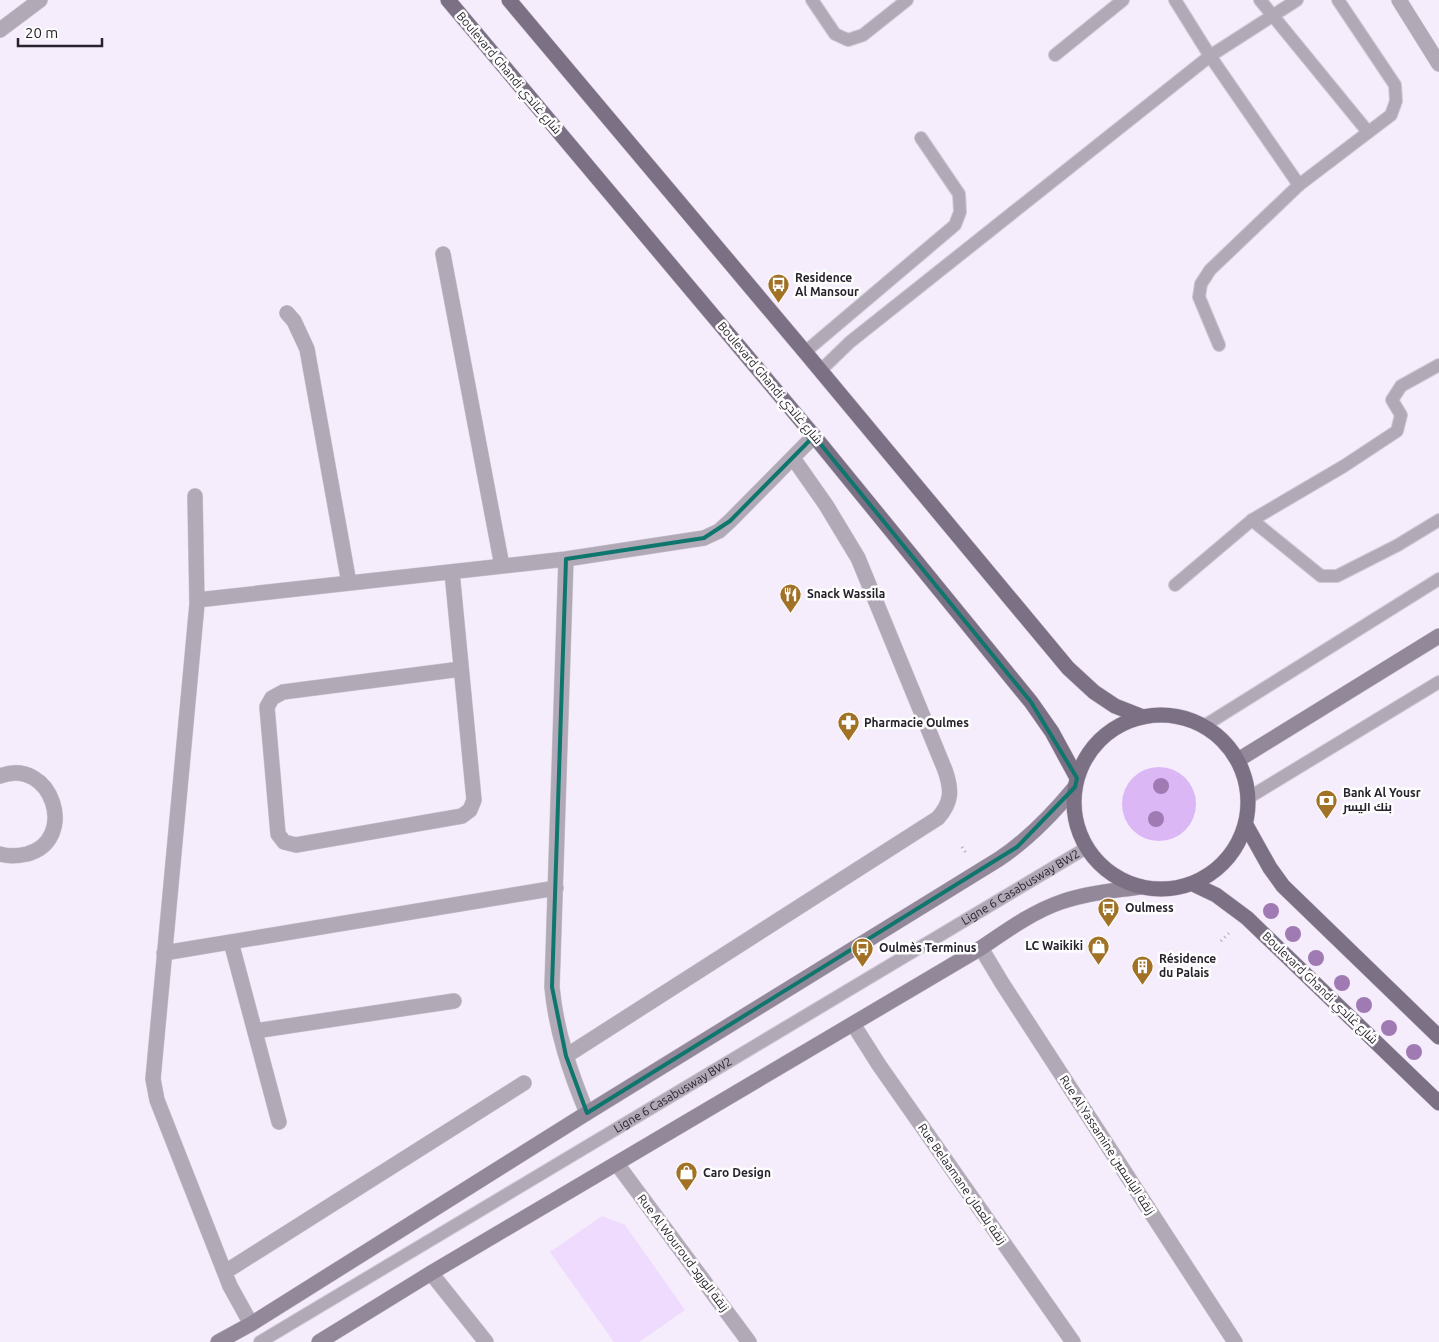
<svg xmlns="http://www.w3.org/2000/svg" width="1439" height="1342" font-family="Ubuntu,Cairo,sans-serif">
<style>
.built{fill:#efdbfd}
.green{fill:#dcb7f6}
.lines{fill:none;stroke-linecap:round;stroke-linejoin:round}
.lane-casing{stroke:#d0c8d7;stroke-width:14}
.street-casing{stroke:#d0c8d7;stroke-width:16}
.secondary-casing{stroke:#d0c8d7;stroke-width:16}
.primary-casing{stroke:#d0c8d7;stroke-width:16}
.path{stroke:#afa7b5;stroke-width:3;stroke-dasharray:1 4;stroke-linecap:butt}
.lane{stroke:#b1aab6;stroke-width:12}
.street{stroke:#b1aab6;stroke-width:15}
.secondary{stroke:#928899;stroke-width:15}
.primary{stroke:#7c7085;stroke-width:15}
.tree{fill:#9f7ab3}
.marked{fill:none;stroke:#0f766e;stroke-width:4;stroke-linejoin:round}
.labels{text-anchor:middle;stroke-width:5;stroke-linejoin:round;paint-order:stroke}
.street-label{font-size:12px;fill:#28222c;stroke:#fdfdfd}
.poi-label{font-size:12px;font-weight:bold;fill:#28222c;stroke:#fdfdfd;text-anchor:start}
</style>
<rect width="100%" height="100%" fill="#f5ecfc"/>
<path class="built" d="M 602,1216 L 625,1225 L 685,1310 L 639,1342 L 614,1342 L 550,1252 Z"/>
<path class="green" d="M1122 804a37 37 0 1 1 74 0a37 37 0 1 1-74 0Z"/>
<g class="lines">
<defs>
<g id="lane">
<path d="M 812,0 L 835,34 L 848,40 L 863,35 L 907,0"/>
<path d="M 1175,0 L 1210,56 L 1299,185"/>
<path d="M 1260,0 L 1368,132"/>
<path d="M 1055,55 L 1123,0"/>
<path d="M 1219,345 L 1199,297 L 1201,284 L 1210,270 L 1299,185 L 1391,115 L 1396,101 L 1395,85 L 1338,0"/>
<path d="M 805,352 L 955,225 L 960,212 L 959,194 L 921,138"/>
<path d="M 820,371 L 850,342 L 1210,56 L 1297,0"/>
<path d="M 1252,520 L 1321,576 L 1337,576 L 1398,545 L 1439,520"/>
<path d="M 1175,585 L 1252,520 L 1344,466 L 1397,431 L 1401,415 L 1392,400 L 1401,386 L 1439,365"/>
<path d="M 1204,726 L 1439,579"/>
<path d="M 1248,798 L 1439,682"/>
<path id="s1" d="M 260,1342 L 1086,848"/>
</g>
<path id="street" d="M 1399,0 L 1439,64
M 0,30 L 40,0
M 443,254 L 502,566
M 287,313 L 294,321 L 307,349 L 349,583
M 195,496 L 197,604 L 153,1079 L 157,1100 L 230,1286 L 251,1324
M 566,559 L 552,987 C 556,1031 570,1072 587,1113
M 452,572 L 474,800 L 470,810 L 462,816 L 296,845 L 284,842 L 278,834 L 267,707 L 272,698 L 283,692 L 461,669
M 197,600 L 566,559 L 704,538 L 719,531 L 730,521 L 814,436
M 0,776 C 52,756 79,840 27,854 C 18,856 9,857 0,854
M 231,942 L 279,1122
M 981,948 L 1002,983 L 1235,1342
M 164,953 L 556,888
M 853,1024 L 879,1065 L 1073,1342
M 255,1031 L 454,1001
M 566,1056 L 938,818 C 952,802 952,790 945,770 L 858,558 L 826,505 L 793,458
M 617,1164 L 749,1342
M 225,1272 L 524,1083
M 431,1273 L 486,1342"/>
<path id="secondary" d="M 1238,760 L 1439,636
M 218,1342 L 251,1324 L 587,1113 L 999,859 C 1029,839 1052,815 1075,787
M 319,1342 L 431,1273 L 981,948 C 1006,931 1032,912 1061,902 C 1086,893 1113,891 1140,887"/>
<path id="primary" d="M 448,0 L 814,436 L 1031,702 L 1052,732 L 1077,778
M 509,0 L 805,352 L 1068,668 L 1094,692 L 1115,706 L 1143,717
M1074 802a87 87 0 1 1 174 0a87 87 0 1 1-174 0Z
M 1246,825 L 1270,868 L 1283,886 L 1439,1037
M 1193,884 L 1216,895 L 1247,918 L 1439,1103"/>
</defs>
<use href="#lane" class="lane-casing"/>
<use href="#street" class="street-casing"/>
<use href="#secondary" class="secondary-casing"/>
<use href="#primary" class="primary-casing"/>
<path class="path" d="M 962,847 L 966,853
M 1221,941 L 1231,931"/>
<use href="#lane" class="lane"/>
<use href="#street" class="street"/>
<use href="#secondary" class="secondary"/>
<use href="#primary" class="primary"/>
</g>
<g class="tree">
<circle cx="1161" cy="786" r="8"/>
<circle cx="1156" cy="819" r="8"/>
<circle cx="1271" cy="911" r="8"/>
<circle cx="1293" cy="934" r="8"/>
<circle cx="1316" cy="958" r="8"/>
<circle cx="1342" cy="983" r="8"/>
<circle cx="1364" cy="1005" r="8"/>
<circle cx="1389" cy="1028" r="8"/>
<circle cx="1414" cy="1052" r="8"/>
</g>
<path class="marked" d="M 814,436 L 1031,702 L 1077,778 L 1075,787 L 1017,847 L 587,1113 L 566,1056 L 552,987 L 566,559 L 704,538 L 730,521 Z"/>
<defs>
<symbol id="bus-pin" viewBox="-11 -11 22 30"><path d="M0 17L-7.5 6A9.5 9.5 0 1 1 7.5 6Z" fill="#a17225" stroke="#fdfdfd"/><path d="M-5-6H5V4H4V6H2V4H-2V6H-4V4H-5ZM-3.5-4V0h7V-4ZM-3.5 1.2v1.5H-2V1.2ZM2 1.2v1.5H3.5V1.2Z" fill="#fff"/></symbol>
<symbol id="restaurant-pin" viewBox="-11 -11 22 30"><path d="M0 17L-7.5 6A9.5 9.5 0 1 1 7.5 6Z" fill="#a17225" stroke="#fdfdfd"/><path d="M-5-6h1v4h1v-4h1v4h1v-4h1v5L-1.5 .5V6h-2V.5L-5-1ZM5-6V6H3V1.5H1.5Q1.5-4 5-6Z" fill="#fff"/></symbol>
<symbol id="pharmacy-pin" viewBox="-11 -11 22 30"><path d="M0 17L-7.5 6A9.5 9.5 0 1 1 7.5 6Z" fill="#a17225" stroke="#fdfdfd"/><path d="M-2-6h4v4h4v4h-4v4h-4v-4h-4v-4h4Z" fill="#fff"/></symbol>
<symbol id="bank-pin" viewBox="-11 -11 22 30"><path d="M0 17L-7.5 6A9.5 9.5 0 1 1 7.5 6Z" fill="#a17225" stroke="#fdfdfd"/><path d="M-6-4H6V4H-6ZM0-2.3a2.3 2.3 0 1 0 0 4.6a2.3 2.3 0 1 0 0-4.6Z" fill="#fff"/></symbol>
<symbol id="shop-pin" viewBox="-11 -11 22 30"><path d="M0 17L-7.5 6A9.5 9.5 0 1 1 7.5 6Z" fill="#a17225" stroke="#fdfdfd"/><path d="M-5-2.5h2.3a2.7 3.5 0 0 1 5.4 0H5L5.5 6h-11ZM-1.5-2.5h3a1.5 2.3 0 0 0-3 0Z" fill="#fff"/></symbol>
<symbol id="building-pin" viewBox="-11 -11 22 30"><path d="M0 17L-7.5 6A9.5 9.5 0 1 1 7.5 6Z" fill="#a17225" stroke="#fdfdfd"/><path d="M-4-6H4V6H1V3H-1V6H-4ZM-2.5-4.3h1.7v1.8h-1.7ZM.8-4.3h1.7v1.8H.8ZM-2.5-1h1.7V.8h-1.7ZM.8-1h1.7V.8H.8Z" fill="#fff"/></symbol>
</defs>
<g fill-rule="evenodd">
<use href="#bus-pin" x="766" y="272" width="25" height="34"/>
<use href="#restaurant-pin" x="778" y="582" width="25" height="34"/>
<use href="#pharmacy-pin" x="836" y="710" width="25" height="34"/>
<use href="#bank-pin" x="1314" y="788" width="25" height="34"/>
<use href="#bus-pin" x="1096" y="896" width="25" height="34"/>
<use href="#shop-pin" x="1086" y="934" width="25" height="34"/>
<use href="#bus-pin" x="850" y="936" width="25" height="34"/>
<use href="#building-pin" x="1130" y="954" width="25" height="34"/>
<use href="#shop-pin" x="674" y="1160" width="25" height="34"/>
</g>
<g class="labels">
<g class="street-label">
<text transform="translate(509 73) rotate(50)" y="4">Boulevard Ghandi شارع غاندي</text>
<text transform="translate(770 383) rotate(50)" y="4">Boulevard Ghandi شارع غاندي</text>
<text dy="4" stroke="none"><textPath href="#s1" startOffset="886">Ligne 6 Casabusway BW2</textPath></text>
<text transform="translate(1320 988) rotate(44)" y="4">Boulevard Ghandi شارع غاندي</text>
<text dy="4" stroke="none"><textPath href="#s1" startOffset="481">Ligne 6 Casabusway BW2</textPath></text>
<text transform="translate(1107 1145) rotate(57)" y="4">Rue Al Yassamine زنقة الياسمين</text>
<text transform="translate(962 1184) rotate(55)" y="4">Rue Belaamane زنقة بلعمان</text>
<text transform="translate(683 1253) rotate(53)" y="4">Rue Al Wouroud زنقة الورود</text>
</g>
<g class="poi-label">
<text x="795" y="282">Residence<tspan x="795" dy="14">Al Mansour</tspan></text>
<text x="807" y="598">Snack Wassila</text>
<text x="864" y="727">Pharmacie Oulmes</text>
<text x="1343" y="797">Bank Al Yousr<tspan x="1343" dy="14">بنك اليسر</tspan></text>
<text x="1125" y="912">Oulmess</text>
<text x="1083" y="950" text-anchor="end">LC Waikiki</text>
<text x="879" y="952">Oulmès Terminus</text>
<text x="1159" y="963">Résidence<tspan x="1159" dy="14">du Palais</tspan></text>
<text x="703" y="1177">Caro Design</text>
</g>
</g>
<path d="M18 38v8h84v-8" fill="none" stroke="#28222c" stroke-width="2.5"/>
<text x="25" y="38" font-size="15" fill="#28222c" stroke="#fdfdfd" stroke-width="4" paint-order="stroke">20 m</text>
</svg>
